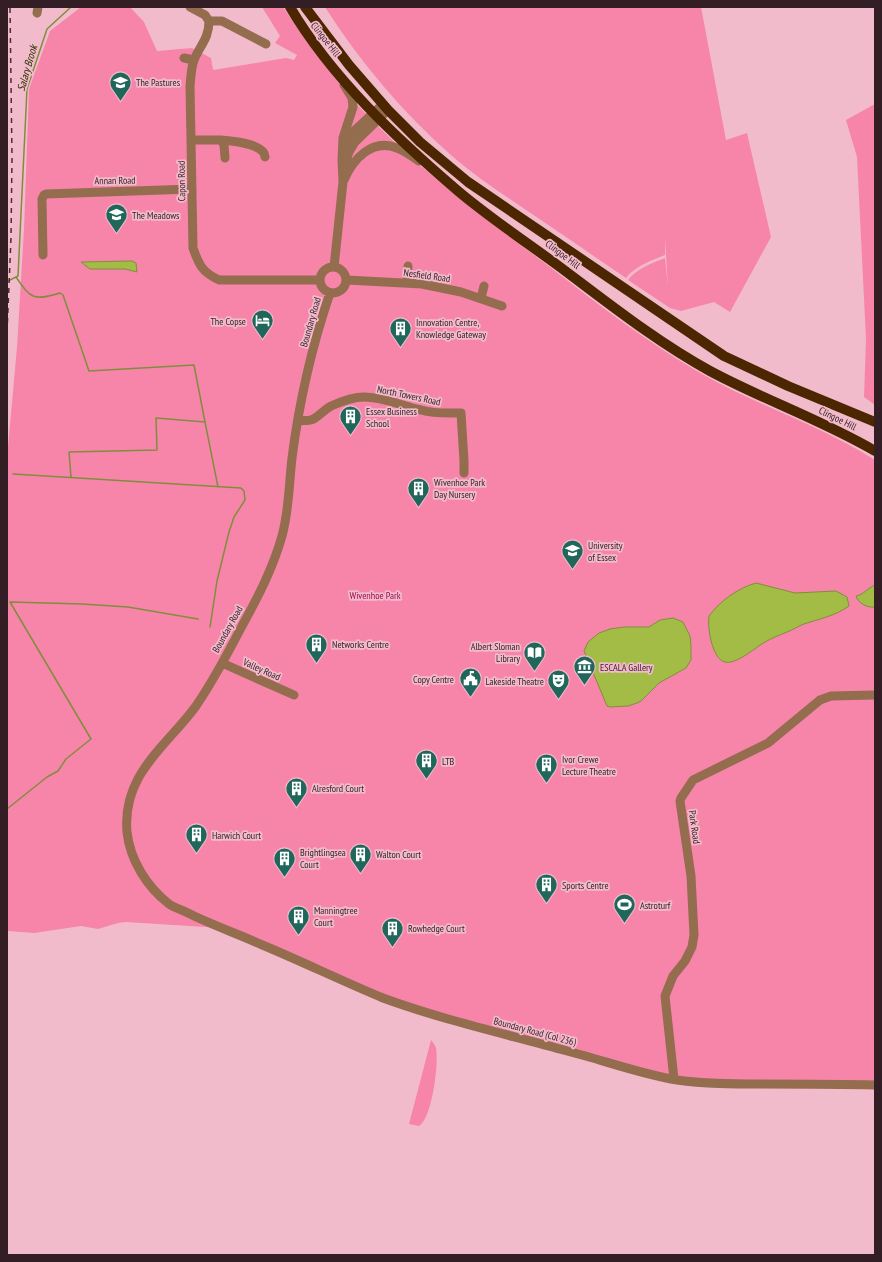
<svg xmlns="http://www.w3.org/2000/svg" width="882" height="1262" font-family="'PT Sans Narrow',sans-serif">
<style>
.green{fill:#f785aa}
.water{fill:#a3bc46;stroke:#818d3c}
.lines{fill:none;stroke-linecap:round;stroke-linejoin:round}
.stream{stroke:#818d3c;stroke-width:1.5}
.minor{stroke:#936d4e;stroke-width:9}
.major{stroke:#4c2600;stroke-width:10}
.rail{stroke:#462f36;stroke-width:1.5;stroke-dasharray:5 5;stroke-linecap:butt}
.labels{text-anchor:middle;stroke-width:3.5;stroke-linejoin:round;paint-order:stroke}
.street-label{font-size:10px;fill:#321e24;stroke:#f2bbcb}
.poi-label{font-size:10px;fill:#321e24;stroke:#f2bbcb;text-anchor:start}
.park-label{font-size:10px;fill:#9b0b51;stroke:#f2bbcb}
.water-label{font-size:11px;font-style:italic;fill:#293200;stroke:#f2bbcb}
</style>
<rect width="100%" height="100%" fill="#f2bbcb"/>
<path class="green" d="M 81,7 L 130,7 L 144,22 L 157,51 L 192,48 L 211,58 L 213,70 L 286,58 L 294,60 L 297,55 L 275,43 L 280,36 L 262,7 L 283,7 C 310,46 338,86 372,120 C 426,175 488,221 550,267 C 599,305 648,343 702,374 C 758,406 820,425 875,460 L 875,1085 L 674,1079 L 426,1012 L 221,928 L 126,922 L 118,923 L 98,929 L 81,926 L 34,933 L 7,931 L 7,458 L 17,347 L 24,229 L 29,89 L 50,31 Z
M 325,7 L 701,7 L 726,140 L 747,133 L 771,237 L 730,312 L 714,302 L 681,311 L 670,308 L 628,280 C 636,269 652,263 665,258 L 668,287 L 665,239 L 665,255 C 652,260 634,267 626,278 C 592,255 559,232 526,210 C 501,193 475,176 452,156 C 403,113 360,62 325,7 Z
M 875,104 L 875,405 L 864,397 L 866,339 L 857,157 L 846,120 Z
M 431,1040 C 433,1042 435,1045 436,1048 C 439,1063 432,1119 419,1126 L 409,1124 Z"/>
<path class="water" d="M 132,261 L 136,263 L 137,272 L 125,269 L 90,269 L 81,262 Z
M 756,583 L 795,593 L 836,591 L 847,597 L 849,606 C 835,616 819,619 804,624 C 798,626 793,630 787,632 C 780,635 772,638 765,642 C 756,647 736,665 725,662 C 712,659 707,627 709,616 C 720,601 738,588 756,583 Z
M 875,585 L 875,607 C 867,608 858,603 856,596 C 863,595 868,588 875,585 Z
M 673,618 L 683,622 L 690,636 L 691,645 L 691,660 L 686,668 L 659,683 L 641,701 L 637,703 L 628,706 L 610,707 L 607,706 L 584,651 L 588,642 L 599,633 L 610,629 L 624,627 L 649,627 L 660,620 Z"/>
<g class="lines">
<path class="stream" d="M 16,277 C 31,299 34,301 60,293 L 63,295 L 89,371 L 194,365 L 205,422 L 156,418 L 157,450 L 69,452 L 71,477
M 8,281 L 18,276 L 27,89 L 47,29 L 71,7
M 205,422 L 218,487
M 13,474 L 241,488 L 244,491 L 245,500 L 234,517 L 229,532 L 217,581 L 210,627
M 7,809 L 47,777 L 58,771 L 66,759 L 91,739 L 10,602 L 82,604 L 128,607 L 198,619"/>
<path class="minor" d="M 190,7 L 205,15 L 209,21
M 37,13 L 38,7
M 209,21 C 209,39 200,45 194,60 C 191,68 191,77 190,86 L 193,248 C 199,265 202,272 219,280 L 320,280
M 209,21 L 222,21 L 266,44
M 184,58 L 194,60
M 191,140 L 221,140 L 224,145 L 225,158
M 221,140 C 233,141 257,143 264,153 L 265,157
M 346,145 L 350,136 L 354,131 L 383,104
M 345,164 L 349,152 L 355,142 L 388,110
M 344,180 C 353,159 372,138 397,148 C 405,151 412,156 419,161
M 43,255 L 42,199 L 44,195 L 46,194 L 192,189
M 334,267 L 343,182 L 342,160 L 343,138 L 353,107 L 352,98 L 344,85
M320 280a13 13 0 1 1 26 0a13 13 0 1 1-26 0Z
M 347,280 L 422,284 L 461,292 L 502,306
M 407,283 L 408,266
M 330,293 C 312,346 299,403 292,458 C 289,484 289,511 282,536 C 273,568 258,597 242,626 C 228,653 213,681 196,706 C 166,747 122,774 127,832 C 130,860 147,887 169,904 C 175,908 182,910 188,913 C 212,925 236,933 260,944 C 301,961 342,981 383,998 C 443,1020 506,1034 567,1051 C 603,1060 640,1074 677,1080 C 705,1084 733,1084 762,1084 C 799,1084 837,1084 875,1085
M 481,298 L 484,286
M 299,420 C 317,423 317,414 331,406 C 340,402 354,397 364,397 C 384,397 402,406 421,410 C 435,414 447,413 461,413 L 464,461 L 464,473
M 222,663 L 294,695
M 674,1079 L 665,996 L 673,976 L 685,961 L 692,947 L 694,935 L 691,876 L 680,801 L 681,798 L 693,780 L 768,743 L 820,700 L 831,696 L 875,695"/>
<path class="major" d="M 290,7 C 332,78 395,137 458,191 C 490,218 526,242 560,267 C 608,303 657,342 710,371 C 764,400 822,420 875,451
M 305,7 L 349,65 L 388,110 L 420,142 L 468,182 L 724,356 L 788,386 L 875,422"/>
<path class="rail" d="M 7,333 L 11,238 L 12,158 L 10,7"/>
</g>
<defs>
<symbol id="university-pin" viewBox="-11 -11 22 30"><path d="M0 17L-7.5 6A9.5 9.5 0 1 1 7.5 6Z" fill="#1f665b" stroke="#f2bbcb"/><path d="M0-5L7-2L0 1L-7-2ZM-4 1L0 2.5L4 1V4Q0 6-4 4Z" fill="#fff"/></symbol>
<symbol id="hotel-pin" viewBox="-11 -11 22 30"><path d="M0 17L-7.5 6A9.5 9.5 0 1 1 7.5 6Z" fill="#1f665b" stroke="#f2bbcb"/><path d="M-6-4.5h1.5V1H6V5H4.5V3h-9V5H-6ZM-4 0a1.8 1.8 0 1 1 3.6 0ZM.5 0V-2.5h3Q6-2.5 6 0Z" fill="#fff"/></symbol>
<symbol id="building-pin" viewBox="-11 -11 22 30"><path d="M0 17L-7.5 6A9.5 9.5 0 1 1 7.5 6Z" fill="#1f665b" stroke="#f2bbcb"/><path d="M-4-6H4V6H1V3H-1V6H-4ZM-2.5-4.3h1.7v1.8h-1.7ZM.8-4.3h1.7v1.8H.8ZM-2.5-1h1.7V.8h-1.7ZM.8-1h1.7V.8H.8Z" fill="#fff"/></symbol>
<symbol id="library-pin" viewBox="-11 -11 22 30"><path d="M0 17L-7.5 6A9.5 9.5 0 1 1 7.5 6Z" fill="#1f665b" stroke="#f2bbcb"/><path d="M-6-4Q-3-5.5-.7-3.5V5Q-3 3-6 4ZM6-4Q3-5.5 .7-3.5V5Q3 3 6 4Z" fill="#fff"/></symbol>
<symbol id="museum-pin" viewBox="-11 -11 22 30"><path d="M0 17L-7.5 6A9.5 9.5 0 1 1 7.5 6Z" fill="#1f665b" stroke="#f2bbcb"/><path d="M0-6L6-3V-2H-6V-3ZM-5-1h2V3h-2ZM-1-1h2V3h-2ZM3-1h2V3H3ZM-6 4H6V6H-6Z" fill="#fff"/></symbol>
<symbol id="civic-pin" viewBox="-11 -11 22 30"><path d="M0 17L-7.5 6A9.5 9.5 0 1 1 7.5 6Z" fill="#1f665b" stroke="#f2bbcb"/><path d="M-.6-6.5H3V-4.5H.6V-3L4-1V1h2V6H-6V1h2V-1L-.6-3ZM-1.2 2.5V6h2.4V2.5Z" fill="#fff"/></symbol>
<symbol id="theatre-pin" viewBox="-11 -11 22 30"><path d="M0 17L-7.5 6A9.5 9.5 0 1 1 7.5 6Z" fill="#1f665b" stroke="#f2bbcb"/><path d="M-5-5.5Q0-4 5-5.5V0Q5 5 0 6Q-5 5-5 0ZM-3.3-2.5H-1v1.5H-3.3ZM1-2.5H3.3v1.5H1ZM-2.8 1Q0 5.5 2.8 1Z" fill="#fff"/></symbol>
<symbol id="stadium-pin" viewBox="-11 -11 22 30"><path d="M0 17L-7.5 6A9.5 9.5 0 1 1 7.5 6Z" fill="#1f665b" stroke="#f2bbcb"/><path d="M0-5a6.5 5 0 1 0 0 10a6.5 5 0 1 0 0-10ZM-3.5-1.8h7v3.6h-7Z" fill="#fff"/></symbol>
</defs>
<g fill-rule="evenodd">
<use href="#university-pin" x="108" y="70" width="25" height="34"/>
<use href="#university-pin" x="104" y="202" width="25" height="34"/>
<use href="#hotel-pin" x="250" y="308" width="25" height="34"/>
<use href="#building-pin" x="388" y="316" width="25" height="34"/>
<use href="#building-pin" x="338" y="404" width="25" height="34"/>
<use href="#building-pin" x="406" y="476" width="25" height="34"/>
<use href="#university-pin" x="560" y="538" width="25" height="34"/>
<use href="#building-pin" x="304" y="632" width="25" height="34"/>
<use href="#library-pin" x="522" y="640" width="25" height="34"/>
<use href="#museum-pin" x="572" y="654" width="25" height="34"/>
<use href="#civic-pin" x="458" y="666" width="25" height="34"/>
<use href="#theatre-pin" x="546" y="668" width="25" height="34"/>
<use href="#building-pin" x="414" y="748" width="25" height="34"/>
<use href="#building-pin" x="534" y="752" width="25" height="34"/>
<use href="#building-pin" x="284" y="776" width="25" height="34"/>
<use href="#building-pin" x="184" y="822" width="25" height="34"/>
<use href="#building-pin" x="348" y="842" width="25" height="34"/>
<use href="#building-pin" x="272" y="846" width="25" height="34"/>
<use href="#building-pin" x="534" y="872" width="25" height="34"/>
<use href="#stadium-pin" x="612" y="892" width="25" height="34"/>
<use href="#building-pin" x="286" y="904" width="25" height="34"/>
<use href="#building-pin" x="380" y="916" width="25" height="34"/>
</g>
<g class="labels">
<g class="street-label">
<text transform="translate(326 39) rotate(52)" y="4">Clingoe Hill</text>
<text transform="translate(115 180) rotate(-1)" y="4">Annan Road</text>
<text transform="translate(181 181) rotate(-91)" y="4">Capon Road</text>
<text transform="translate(563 254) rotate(37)" y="4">Clingoe Hill</text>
<text transform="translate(427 275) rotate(8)" y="4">Nesfield Road</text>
<text transform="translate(310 322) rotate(-74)" y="4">Boundary Road</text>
<text transform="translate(409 395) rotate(12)" y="4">North Towers Road</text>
<text transform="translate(838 418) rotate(26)" y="4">Clingoe Hill</text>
<text transform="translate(227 629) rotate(-61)" y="4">Boundary Road</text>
<text transform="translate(262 669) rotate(24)" y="4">Valley Road</text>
<text transform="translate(695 827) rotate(82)" y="4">Park Road</text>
<text transform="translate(535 1031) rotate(15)" y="4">Boundary Road (Col 236)</text>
</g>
<g class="poi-label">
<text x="136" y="86">The Pastures</text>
<text x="132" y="219">The Meadows</text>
<text x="246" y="325" text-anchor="end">The Copse</text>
<text x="416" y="326">Innovation Centre,<tspan x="416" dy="12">Knowledge Gateway</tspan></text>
<text x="366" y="415">Essex Business<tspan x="366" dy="12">School</tspan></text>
<text x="434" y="486">Wivenhoe Park<tspan x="434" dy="12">Day Nursery</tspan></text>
<text x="588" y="549">University<tspan x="588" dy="12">of Essex</tspan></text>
<text x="332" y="648">Networks Centre</text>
<text x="520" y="650" text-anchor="end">Albert Sloman<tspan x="520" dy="12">Library</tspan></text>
<text x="600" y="671">ESCALA Gallery</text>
<text x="454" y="683" text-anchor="end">Copy Centre</text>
<text x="544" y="685" text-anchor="end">Lakeside Theatre</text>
<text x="562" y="763">Ivor Crewe<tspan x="562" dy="12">Lecture Theatre</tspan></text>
<text x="442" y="765">LTB</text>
<text x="312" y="792">Alresford Court</text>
<text x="212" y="839">Harwich Court</text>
<text x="300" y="856">Brightlingsea<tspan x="300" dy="12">Court</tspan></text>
<text x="376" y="858">Walton Court</text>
<text x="562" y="889">Sports Centre</text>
<text x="640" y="909">Astroturf</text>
<text x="314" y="914">Manningtree<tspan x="314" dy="12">Court</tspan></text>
<text x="408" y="932">Rowhedge Court</text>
</g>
<g class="park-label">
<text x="375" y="599">Wivenhoe Park</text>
</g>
<g class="water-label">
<text transform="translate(27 68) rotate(-74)" y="4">Salary Brook</text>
</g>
</g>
<rect width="882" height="1262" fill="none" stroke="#321e24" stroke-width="16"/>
</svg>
